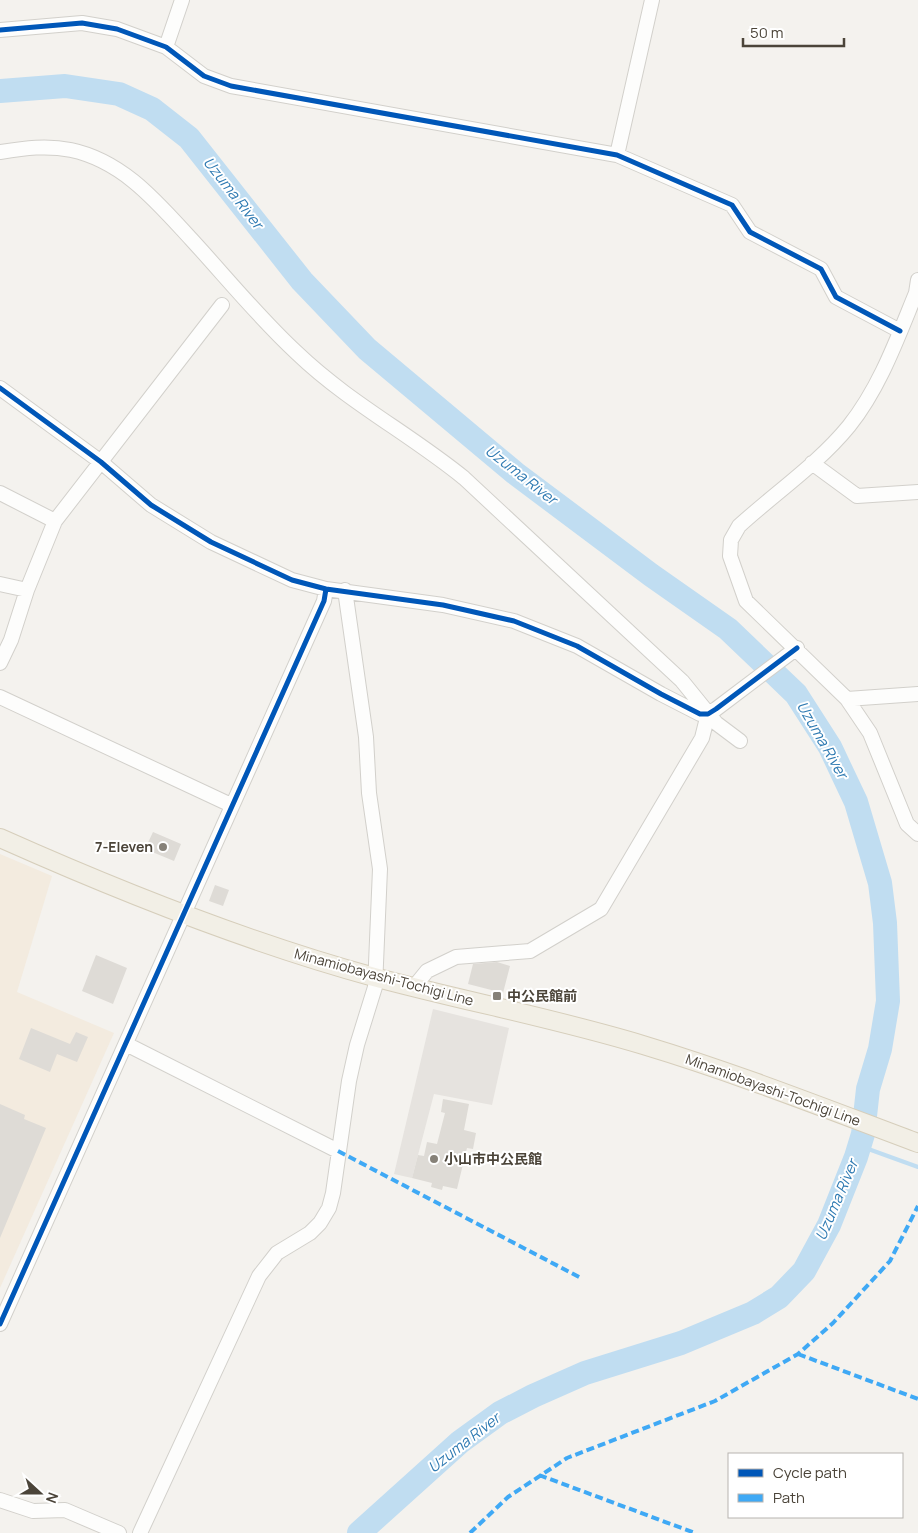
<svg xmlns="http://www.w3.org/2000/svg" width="918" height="1533" font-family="Manrope,'Noto Sans JP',sans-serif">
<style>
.commercial{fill:#f3ebdf}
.parking{fill:#e6e3df}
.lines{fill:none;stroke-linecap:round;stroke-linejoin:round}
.stream{stroke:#c0ddf1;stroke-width:4}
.river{stroke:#c0ddf1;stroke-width:24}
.building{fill:#dedbd6}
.minor-casing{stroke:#d2d0cb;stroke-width:16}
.major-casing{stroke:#d6cebb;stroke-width:20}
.minor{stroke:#fdfdfc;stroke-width:14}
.major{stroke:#f2efe6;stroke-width:18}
.quiet{stroke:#3fa9f5;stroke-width:4;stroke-dasharray:8 4;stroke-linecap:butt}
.cycleway-casing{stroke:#fff;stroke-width:8}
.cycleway{stroke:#0057b8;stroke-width:5}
.poi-dot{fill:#868178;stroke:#fff;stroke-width:2}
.labels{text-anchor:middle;stroke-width:4;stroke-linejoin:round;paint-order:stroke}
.poi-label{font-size:14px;font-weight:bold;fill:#4b4439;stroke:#fff;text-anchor:start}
.street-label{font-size:14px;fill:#4b4439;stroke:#fff}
.water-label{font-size:15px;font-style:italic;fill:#2e7ab2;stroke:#fff}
</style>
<rect width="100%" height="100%" fill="#f4f2ee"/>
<path class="commercial" d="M 0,854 L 52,876 L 17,992 L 114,1033 L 0,1288 Z"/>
<path class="parking" d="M 433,1009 L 509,1028 L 492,1105 L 434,1094 L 412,1178 L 394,1174 Z"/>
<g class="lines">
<path class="stream" d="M 860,1146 L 918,1167"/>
<path class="river" d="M 0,91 L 65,86 L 119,94 L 152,109 L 189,138 L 302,281 L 367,349 L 515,473 L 651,575 L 728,629 L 796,694 L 830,747 L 856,802 L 880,883 L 885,923 L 888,1001 L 880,1049 L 868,1089 L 863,1134 L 856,1157 L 829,1225 L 804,1271 L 779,1297 L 753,1313 L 681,1343 L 585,1373 L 533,1396 L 500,1413 L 460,1442 L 359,1533"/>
</g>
<path class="building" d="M 153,832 L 181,844 L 174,861 L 145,849 Z
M 215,885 L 229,890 L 223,906 L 209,901 Z
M 96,955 L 127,968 L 113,1004 L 82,991 Z
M 497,962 L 510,966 L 503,993 L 468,984 L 473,964 Z
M 31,1028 L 70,1044 L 76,1032 L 88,1037 L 77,1062 L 57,1054 L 50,1072 L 19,1059 Z
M 443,1099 L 469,1104 L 464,1130 L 476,1133 L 473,1149 L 467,1148 L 457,1189 L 443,1186 L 442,1190 L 431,1187 L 432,1183 L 412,1178 L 418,1155 L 424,1156 L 427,1142 L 437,1144 L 445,1113 L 441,1112 Z
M 0,1104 L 25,1115 L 24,1119 L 46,1128 L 0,1238 Z"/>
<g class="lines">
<defs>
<path id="minor" d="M 0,30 L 82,23 L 117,29 L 166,47 L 204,76 L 231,86 L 617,155 L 732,205 L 750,232 L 821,269 L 836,297 L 900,331
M 166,47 L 182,0
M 0,152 C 25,148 47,145 71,150 C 123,161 157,202 191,239 C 226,277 259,318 297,353 C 348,402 410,434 464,478 L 682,681 L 716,723 L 740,741
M 617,155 L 652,0
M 918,280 L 916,293 C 897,339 880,387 849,426 C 818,464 775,493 739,526 L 731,540 L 730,556 L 746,601 L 847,699 L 870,733 L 907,824 L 918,834
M 0,388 L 101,462 L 151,505 L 211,542 L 292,580 L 326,589 L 443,605 L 514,621 L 577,646 L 661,694 L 700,714 L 708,714 L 716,709 L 797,648
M 812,463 L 857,496 L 918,492
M 0,493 L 55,521
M 0,584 L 27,590
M 0,663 L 11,640 L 27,590 L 55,521 L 222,305
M 0,697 L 231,805
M 847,699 L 918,694
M 414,987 L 427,971 L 456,957 L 530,951 L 601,909 L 702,738 L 708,714
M 126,1044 L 338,1151
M 0,1324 L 324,601 L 326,589
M 0,1500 L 33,1511 L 65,1510 L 119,1533
M 140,1533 L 259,1276 L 277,1253 L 310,1233 L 320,1223 L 329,1208 L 333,1193 L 349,1081 L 357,1045 L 375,987 L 380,869 L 369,793 L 366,737 L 345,590"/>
<path id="major" d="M 0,838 C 121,892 246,942 374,977 C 463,1001 554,1018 643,1045 C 736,1073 827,1109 918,1143"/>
</defs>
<use href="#minor" class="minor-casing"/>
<use href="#major" class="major-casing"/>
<use href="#minor" class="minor"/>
<use href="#major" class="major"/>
<path class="quiet" d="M 338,1151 L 581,1278
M 798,1354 L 918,1399
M 539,1475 L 695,1533
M 470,1533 L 508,1497 L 567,1458 L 715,1401 L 798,1354 L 833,1323 L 890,1261 L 918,1206"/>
<defs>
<path id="cycleway" d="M 0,30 L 82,23 L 117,29 L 166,47 L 204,76 L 231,86 L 617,155 L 732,205 L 750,232 L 821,269 L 836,297 L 900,331
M 0,388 L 101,462 L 151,505 L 211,542 L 292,580 L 326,589 L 443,605 L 514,621 L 577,646 L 661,694 L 700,714 L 708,714 L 716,709 L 797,648
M 0,1324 L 324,601 L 326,589"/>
</defs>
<use href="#cycleway" class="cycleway-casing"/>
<use href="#cycleway" class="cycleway"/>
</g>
<g class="poi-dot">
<circle cx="163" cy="847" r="5"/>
<rect x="492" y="991" width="10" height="10" rx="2.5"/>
<circle cx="434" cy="1159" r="5"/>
</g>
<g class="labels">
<g class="poi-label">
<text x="153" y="852" text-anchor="end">7-Eleven</text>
<text x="507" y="1001">中公民館前</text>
<text x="444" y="1164">小山市中公民館</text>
</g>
<g class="street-label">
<text transform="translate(384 977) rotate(15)" y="5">Minamiobayashi-Tochigi Line</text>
<text transform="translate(773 1090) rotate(20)" y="5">Minamiobayashi-Tochigi Line</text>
</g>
<g class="water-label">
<text transform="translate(233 193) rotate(52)" y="5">Uzuma River</text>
<text transform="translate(521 475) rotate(38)" y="5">Uzuma River</text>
<text transform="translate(822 740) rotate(60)" y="5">Uzuma River</text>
<text transform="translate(837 1200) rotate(-67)" y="5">Uzuma River</text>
<text transform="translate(464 1443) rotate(-38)" y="5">Uzuma River</text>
</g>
</g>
<rect x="728" y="1453" width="175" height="65" fill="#ffffff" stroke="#b7b4b0"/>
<rect x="738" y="1469" width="25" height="8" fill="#0057b8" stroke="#b7b4b0"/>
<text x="773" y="1478" font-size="15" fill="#4b4439">Cycle path</text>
<rect x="738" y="1494" width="25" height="8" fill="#3fa9f5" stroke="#b7b4b0"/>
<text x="773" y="1503" font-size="15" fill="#4b4439">Path</text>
<g transform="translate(40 1493) rotate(111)" stroke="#ffffff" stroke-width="4" paint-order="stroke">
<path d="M0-4L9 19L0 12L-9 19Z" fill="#4b4439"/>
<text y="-8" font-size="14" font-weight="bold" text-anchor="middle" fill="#4b4439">N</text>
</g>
<path d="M743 38v8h101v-8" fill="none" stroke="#4b4439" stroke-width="2.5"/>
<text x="750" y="38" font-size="15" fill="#4b4439" stroke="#ffffff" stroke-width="4" paint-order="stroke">50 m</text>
</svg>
